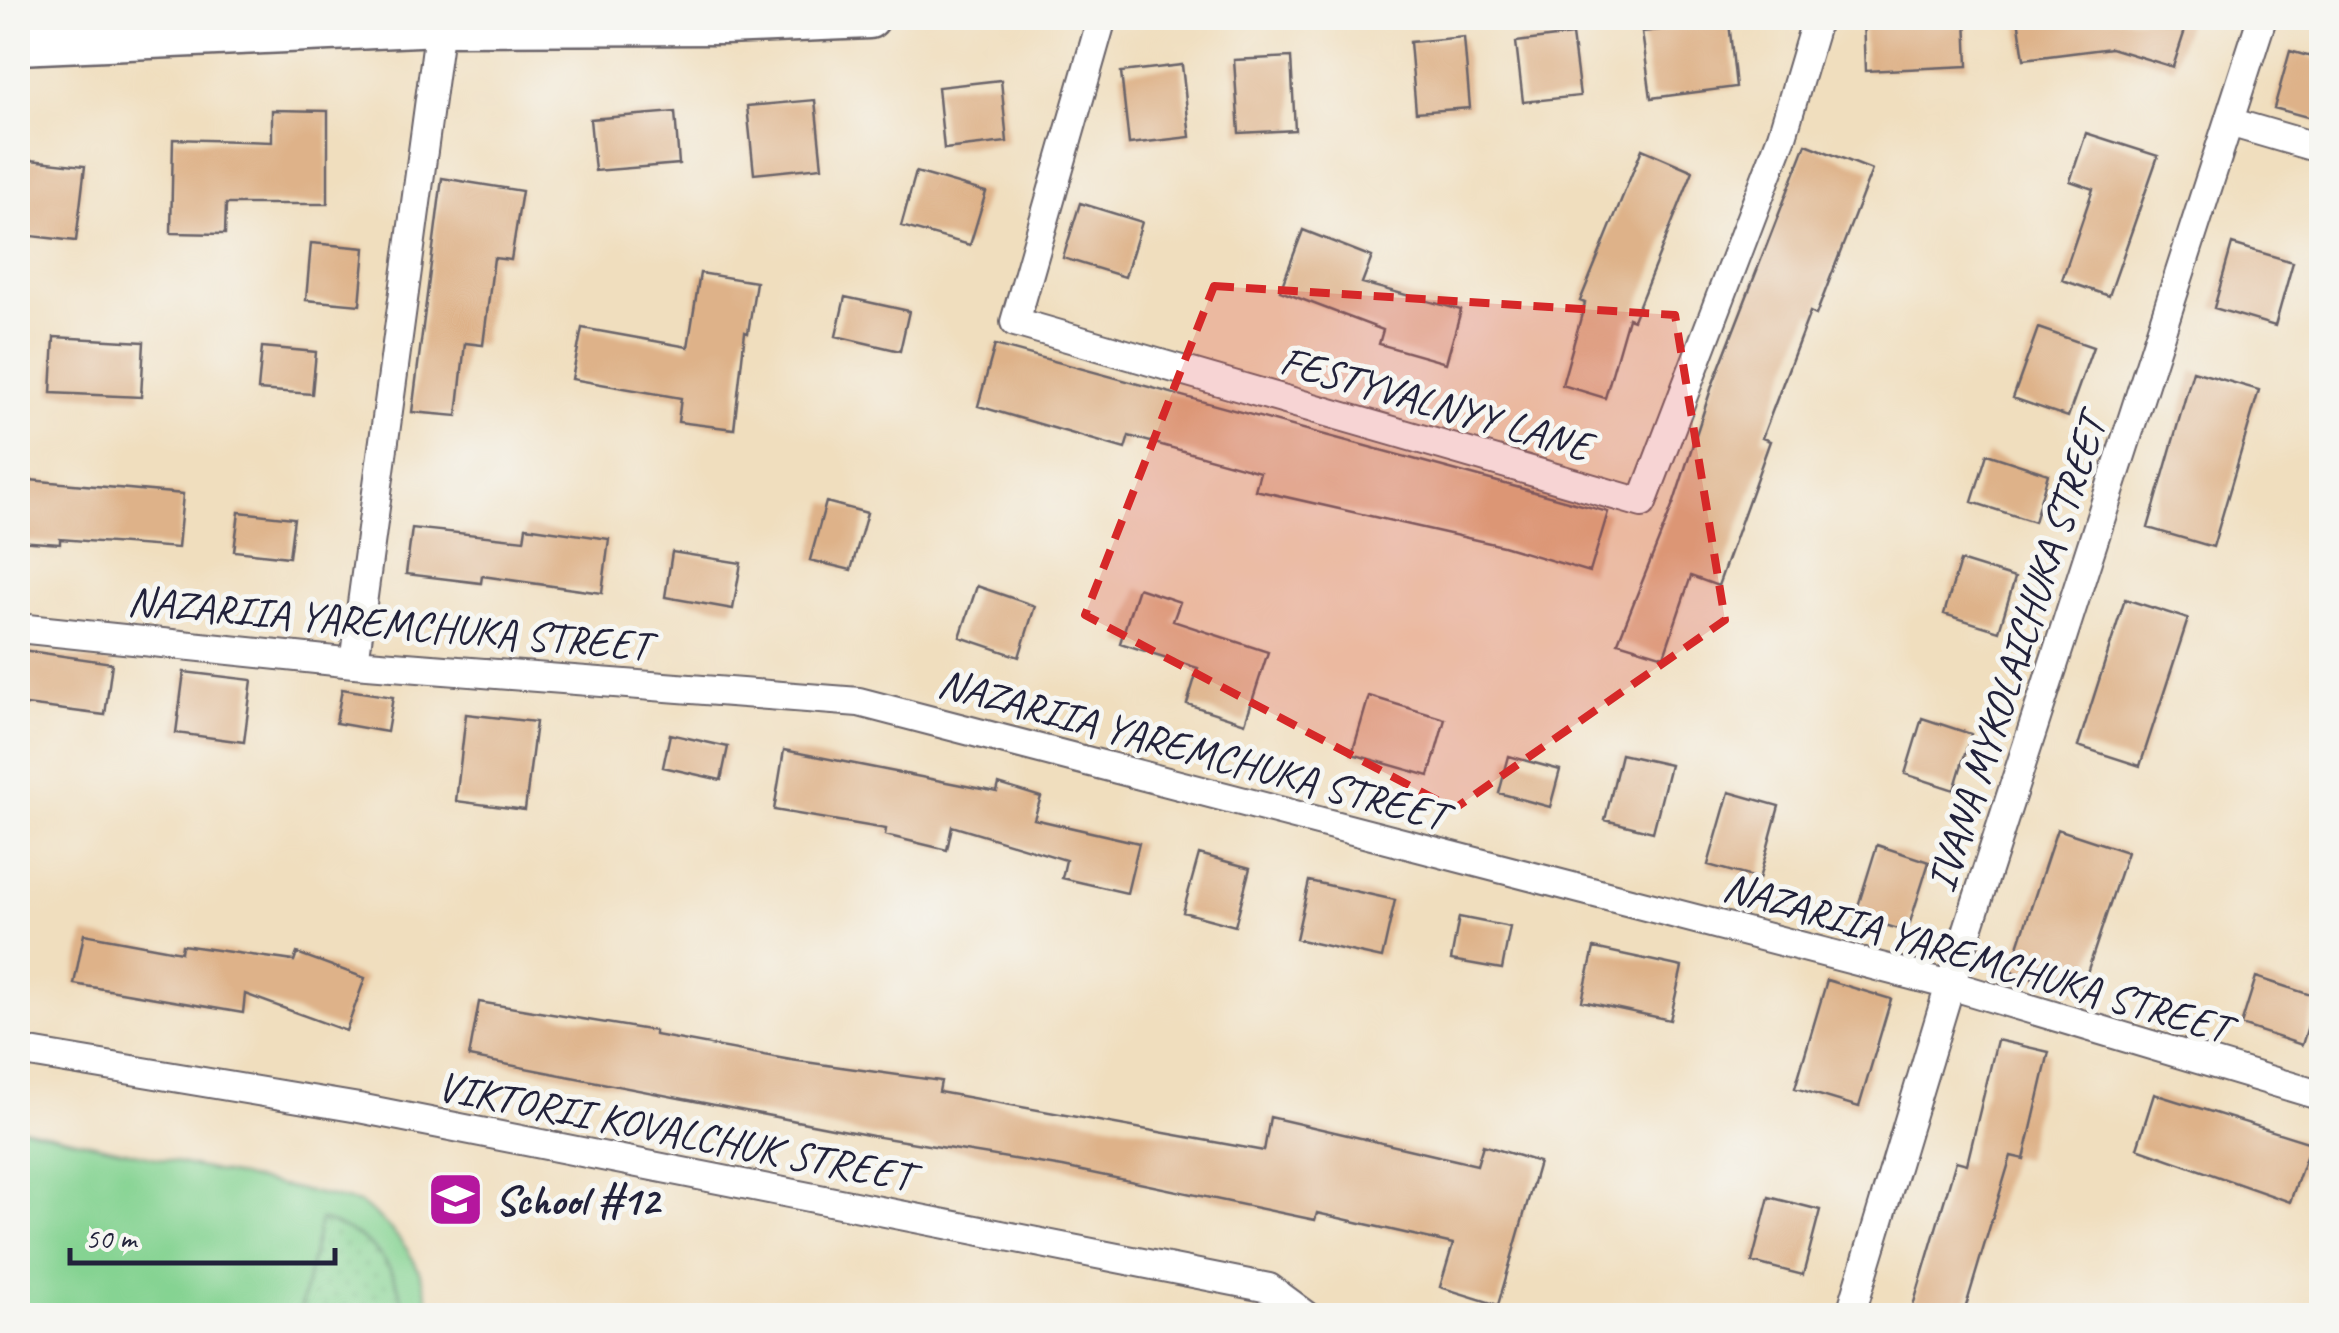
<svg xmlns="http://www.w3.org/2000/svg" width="2339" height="1333" font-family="Caveat,sans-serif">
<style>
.green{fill:url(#green-dots);stroke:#547a66;stroke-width:2.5}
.pitch{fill:#85d392;stroke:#547a66;stroke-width:2.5}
.building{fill:#deb289}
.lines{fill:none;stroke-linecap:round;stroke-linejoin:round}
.street-casing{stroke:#6a6469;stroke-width:32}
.secondary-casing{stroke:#6a6469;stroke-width:45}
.street{stroke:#fff;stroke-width:28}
.secondary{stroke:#fff;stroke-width:40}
.marked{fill:#d62828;fill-opacity:0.2;stroke:#d62828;stroke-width:8;stroke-dasharray:20 12;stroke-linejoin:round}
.labels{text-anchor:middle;stroke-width:10;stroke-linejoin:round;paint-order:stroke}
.street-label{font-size:42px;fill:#22223b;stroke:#f6f6f2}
.poi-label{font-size:42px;font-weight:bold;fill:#22223b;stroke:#f6f6f2;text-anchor:start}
</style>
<defs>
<pattern id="green-dots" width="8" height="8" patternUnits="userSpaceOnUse" patternTransform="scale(2.5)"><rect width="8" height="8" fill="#85d392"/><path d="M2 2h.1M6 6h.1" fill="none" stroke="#73b57f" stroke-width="1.8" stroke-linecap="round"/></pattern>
</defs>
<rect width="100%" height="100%" fill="#f6f6f2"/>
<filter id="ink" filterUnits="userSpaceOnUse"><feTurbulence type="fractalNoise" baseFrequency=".01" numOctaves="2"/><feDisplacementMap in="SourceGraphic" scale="20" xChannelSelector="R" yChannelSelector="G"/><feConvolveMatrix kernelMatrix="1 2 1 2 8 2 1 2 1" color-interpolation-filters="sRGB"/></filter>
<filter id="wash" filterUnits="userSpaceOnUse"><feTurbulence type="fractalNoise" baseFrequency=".0048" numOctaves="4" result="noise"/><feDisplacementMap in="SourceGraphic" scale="40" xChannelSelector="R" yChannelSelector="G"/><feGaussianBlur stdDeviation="2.25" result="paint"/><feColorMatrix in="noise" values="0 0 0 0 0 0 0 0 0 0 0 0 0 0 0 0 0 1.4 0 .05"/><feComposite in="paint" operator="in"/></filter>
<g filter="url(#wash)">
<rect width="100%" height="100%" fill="#f0debe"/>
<path class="green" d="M 320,1219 C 369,1233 398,1264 405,1315 L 299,1316 Z"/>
<path class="pitch" d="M 18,1127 L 359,1203 C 401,1232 424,1265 431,1315 L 405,1315 C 398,1264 370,1233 320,1220 L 299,1315 L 18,1315 Z"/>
<g id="blocks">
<path class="building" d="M 1863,18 L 1966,18 L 1968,66 L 1865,71 Z
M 2018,18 L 2189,18 L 2173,67 L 2111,48 L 2024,59 Z
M 1729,22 L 1736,87 L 1651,98 L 1642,32 Z
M 1572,35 L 1580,96 L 1523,102 L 1516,42 Z
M 1464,37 L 1470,108 L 1416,112 L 1410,42 Z
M 2290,51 L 2322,60 L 2322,121 L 2274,108 Z
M 1291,57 L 1295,130 L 1239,133 L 1234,60 Z
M 1182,65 L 1190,137 L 1129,144 L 1121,72 Z
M 1001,80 L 1007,142 L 944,149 L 938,87 Z
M 815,100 L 822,167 L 754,174 L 747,106 Z
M 272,110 L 328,111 L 328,204 L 226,204 L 225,234 L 171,233 L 173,139 L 272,142 Z
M 675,112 L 679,164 L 595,171 L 590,119 Z
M 2086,133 L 2158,156 L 2109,296 L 2062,280 L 2093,189 L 2070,181 Z
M 1806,144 L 1872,170 L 1816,315 L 1810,312 L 1762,438 L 1770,441 L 1718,586 L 1691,576 L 1664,656 L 1618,642 L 1674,502 L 1712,386 Z
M 1642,149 L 1693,171 L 1633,320 L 1628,318 L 1605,398 L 1562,385 L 1585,303 L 1580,301 Z
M 30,160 L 85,166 L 76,241 L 22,235 Z
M 916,172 L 986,192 L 970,245 L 901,226 Z
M 442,178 L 522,191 L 511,260 L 494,258 L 483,345 L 465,343 L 457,416 L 412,412 Z
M 1080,203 L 1142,222 L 1125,277 L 1063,258 Z
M 1303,230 L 1372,257 L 1362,283 L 1461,310 L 1446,363 L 1379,344 L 1383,330 L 1280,291 Z
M 311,243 L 365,248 L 360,305 L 306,300 Z
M 2232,244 L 2293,262 L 2275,326 L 2214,308 Z
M 700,273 L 756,282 L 748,333 L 745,332 L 734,429 L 678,422 L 681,398 L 572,379 L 582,328 L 688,347 Z
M 845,297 L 909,311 L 900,351 L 836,336 Z
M 2038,328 L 2093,347 L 2068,417 L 2013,398 Z
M 54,337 L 144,342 L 141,397 L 51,393 Z
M 995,345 L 1608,512 L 1590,572 L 1503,546 L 1255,490 L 1260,472 L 1129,436 L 1125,449 L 978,406 Z
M 262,347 L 316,352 L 312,394 L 258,390 Z
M 2193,371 L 2259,390 L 2213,547 L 2148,528 Z
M 1987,454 L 2048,474 L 2034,522 L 1972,502 Z
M 18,479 L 183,494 L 178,548 L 60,539 L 60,544 L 18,541 Z
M 826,502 L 867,513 L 851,570 L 810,560 Z
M 239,512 L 294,518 L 289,557 L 234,551 Z
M 526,527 L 609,539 L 602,593 L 482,576 L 481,583 L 406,574 L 412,528 L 524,540 Z
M 672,552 L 741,563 L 733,609 L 665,597 Z
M 1960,561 L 2015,578 L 1999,631 L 1944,614 Z
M 977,586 L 1035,606 L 1019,657 L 960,637 Z
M 1138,588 L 1180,602 L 1173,621 L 1268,652 L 1245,723 L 1187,704 L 1198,668 L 1120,643 Z
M 2125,599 L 2188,619 L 2140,766 L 2078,746 Z
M 22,650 L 112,663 L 105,715 L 18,704 Z
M 184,672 L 252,680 L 244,742 L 176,733 Z
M 342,689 L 393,697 L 387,732 L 336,723 Z
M 1369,696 L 1445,719 L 1429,776 L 1352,754 Z
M 466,714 L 536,722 L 525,810 L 456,801 Z
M 1922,718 L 1971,734 L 1954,790 L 1905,774 Z
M 670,734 L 728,747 L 721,780 L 663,767 Z
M 784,750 L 997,792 L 999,784 L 1041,797 L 1034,819 L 1139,843 L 1127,893 L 1062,878 L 1066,860 L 952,826 L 947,850 L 885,835 L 886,829 L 774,810 Z
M 1621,754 L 1670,765 L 1653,832 L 1605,820 Z
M 1509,756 L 1560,770 L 1550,807 L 1499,793 Z
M 1729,792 L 1779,806 L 1759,879 L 1708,865 Z
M 2057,829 L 2127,852 L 2080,994 L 2010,971 Z
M 1877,845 L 1929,862 L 1907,932 L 1855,916 Z
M 1199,854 L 1250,868 L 1235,926 L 1183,912 Z
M 1309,881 L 1395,900 L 1382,958 L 1296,939 Z
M 1459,917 L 1510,927 L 1502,969 L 1451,960 Z
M 84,934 L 181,952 L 182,945 L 294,961 L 297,953 L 365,978 L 346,1031 L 245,994 L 243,1013 L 74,984 Z
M 1594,948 L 1682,967 L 1670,1020 L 1582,1001 Z
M 2256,977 L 2317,997 L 2302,1045 L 2241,1025 Z
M 1827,980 L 1891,999 L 1859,1107 L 1795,1088 Z
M 479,1002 L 655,1031 L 655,1035 L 791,1060 L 941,1081 L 939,1092 L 1264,1151 L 1270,1117 L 1477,1165 L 1483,1145 L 1539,1162 L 1498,1305 L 1440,1287 L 1453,1244 L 1317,1213 L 1315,1220 L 1063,1167 L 873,1136 L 469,1057 Z
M 1997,1040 L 2049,1052 L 2024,1159 L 2011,1156 L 1963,1316 L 1910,1316 L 1956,1161 L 1967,1164 Z
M 2154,1094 L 2311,1143 L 2290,1202 L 2137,1148 Z
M 1769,1197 L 1820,1210 L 1803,1275 L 1752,1262 Z"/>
</g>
</g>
<g filter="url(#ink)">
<use href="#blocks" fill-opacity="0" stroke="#6a6469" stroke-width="2.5"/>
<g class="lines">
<defs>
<path id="street" d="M 1102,18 L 1015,322 L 1642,503 L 1782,136 L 1817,18
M 2229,122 L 2322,149
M 18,628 L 354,663 L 859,702 L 1950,985 L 2322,1096
M 354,663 L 440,25
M 18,1051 L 359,1108 L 1269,1288 L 1307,1316
M 1850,1316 L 1950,985 L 2262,18"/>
<path id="secondary" d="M 18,44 L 440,25 L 724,24 L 869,18"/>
</defs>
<use href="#street" class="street-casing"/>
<use href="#secondary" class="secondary-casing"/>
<use href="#street" class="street"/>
<use href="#secondary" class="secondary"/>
</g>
</g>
<path class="marked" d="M 1214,286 L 1675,315 L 1725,620 L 1454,809 L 1085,615 Z"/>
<defs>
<symbol id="school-square" viewBox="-11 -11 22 22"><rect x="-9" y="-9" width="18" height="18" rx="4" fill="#b5179e" stroke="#f6f6f2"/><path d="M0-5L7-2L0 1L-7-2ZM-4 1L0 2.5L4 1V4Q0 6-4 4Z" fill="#fff"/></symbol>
</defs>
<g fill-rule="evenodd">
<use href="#school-square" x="424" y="1168" width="63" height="63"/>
</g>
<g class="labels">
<g class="street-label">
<text transform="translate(1436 402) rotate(16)" y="15">FESTYVALNYY LANE</text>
<text transform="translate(389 622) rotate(5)" y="15">NAZARIIA YAREMCHUKA STREET</text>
<text transform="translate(2015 653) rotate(-72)" y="15">IVANA MYKOLAICHUKA STREET</text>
<text transform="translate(1193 748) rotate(15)" y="15">NAZARIIA YAREMCHUKA STREET</text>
<text transform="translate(1977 956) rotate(16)" y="15">NAZARIIA YAREMCHUKA STREET</text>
<text transform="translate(675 1130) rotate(11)" y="15">VIKTORII KOVALCHUK STREET</text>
</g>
<g class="poi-label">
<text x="495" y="1214">School #12</text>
</g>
</g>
<rect width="2339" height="1333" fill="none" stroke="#f6f6f2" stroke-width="60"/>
<path d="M70 1248v15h265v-15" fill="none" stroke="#22223b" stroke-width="5"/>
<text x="85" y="1248" font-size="30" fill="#22223b" stroke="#f6f6f2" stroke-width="8" paint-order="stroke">50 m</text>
</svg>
